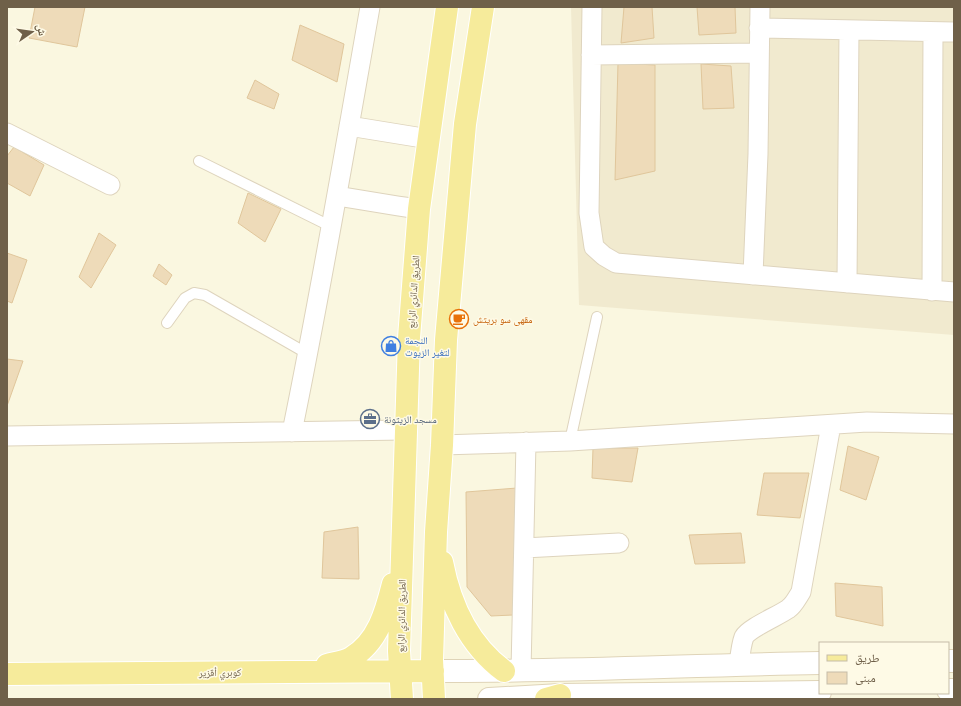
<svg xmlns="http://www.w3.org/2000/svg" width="961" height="706" font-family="'DM Sans','Noto Naskh Arabic',sans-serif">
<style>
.residential{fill:#f1eacf}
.building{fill:#eedbb9;stroke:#e0c69b}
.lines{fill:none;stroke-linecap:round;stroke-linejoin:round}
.lane-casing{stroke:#ded4bd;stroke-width:12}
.street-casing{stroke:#ded4bd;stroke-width:21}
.secondary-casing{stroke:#dfd4b8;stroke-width:24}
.primary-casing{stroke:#fff;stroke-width:24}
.lane{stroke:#fff;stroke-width:10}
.street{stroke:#fff;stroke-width:19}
.secondary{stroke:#fff;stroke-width:22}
.primary{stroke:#f6eb9b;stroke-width:22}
.labels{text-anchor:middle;stroke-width:3;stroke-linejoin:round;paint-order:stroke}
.street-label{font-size:10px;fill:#6f6049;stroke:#fefae6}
.food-label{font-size:10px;fill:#c56008;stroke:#fefae6;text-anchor:start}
.shop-label{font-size:10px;fill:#366cbe;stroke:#fefae6;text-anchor:start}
.service-label{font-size:10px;fill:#4e5e75;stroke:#fefae6;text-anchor:start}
</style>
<rect width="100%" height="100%" fill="#faf7e0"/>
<path class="residential" d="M 571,7 L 954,7 L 954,335 L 579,305 Z"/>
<path class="building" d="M 35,7 L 85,7 L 77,47 L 29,38 Z
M 624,7 L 652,7 L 654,38 L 621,43 Z
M 697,7 L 735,7 L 736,33 L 699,35 Z
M 300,25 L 344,44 L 337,82 L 292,60 Z
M 618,63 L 655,65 L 655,171 L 615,180 Z
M 701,64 L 731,66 L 734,108 L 703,109 Z
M 255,80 L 279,94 L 274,109 L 247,98 Z
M 14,147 L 44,165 L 30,196 L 7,183 L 7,156 Z
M 248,193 L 281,209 L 265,242 L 238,223 Z
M 99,233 L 116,245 L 91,288 L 79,277 Z
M 7,253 L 27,260 L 12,303 L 7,301 Z
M 159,264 L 172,275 L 166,285 L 153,276 Z
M 7,359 L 23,361 L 7,406 Z
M 848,446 L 879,457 L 866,500 L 840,490 Z
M 593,448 L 638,448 L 632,482 L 592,478 Z
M 764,473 L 809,473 L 800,518 L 757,515 Z
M 517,488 L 513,615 L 491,616 L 467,587 L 466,492 Z
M 358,527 L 359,579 L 322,578 L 324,532 Z
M 741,533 L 745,563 L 695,564 L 689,535 Z
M 835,583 L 882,587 L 883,626 L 836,616 Z"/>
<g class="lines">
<defs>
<path id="lane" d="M 199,161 L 332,227
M 167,323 L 185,298 L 194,293 L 205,295 L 308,354
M 570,441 L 597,317"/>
<path id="street" d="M 592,7 L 589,213 L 594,247 L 604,256 L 616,263 L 954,292
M 759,28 L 954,32
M 591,55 L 759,53
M 349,126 L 429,139
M 7,133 L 110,185
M 337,196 L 398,206 L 419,209
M 753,275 L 758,154 L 760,7
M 847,283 L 849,30
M 932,291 L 933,32
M 292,432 C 321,291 345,149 370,7
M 7,436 L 405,430
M 442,445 L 570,441 L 867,422 L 954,424
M 524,548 L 619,543
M 739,665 C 740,656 741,645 744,637 C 749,628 778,616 788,609 C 794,605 797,598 801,592 L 831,425
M 521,671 L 526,442"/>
<path id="secondary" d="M 948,661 L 954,661
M 433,671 C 562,672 691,665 820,663
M 948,690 L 954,690
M 489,699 L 560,695 L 820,692"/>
<path id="primary" d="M 442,562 C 450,604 469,645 504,671
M 327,665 C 334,663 344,662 351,658 C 378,642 386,612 393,584
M 7,674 L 433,671
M 402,699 L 399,651 L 409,338 L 419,209 L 447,7
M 434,699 L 432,660 L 436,532 L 442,445 L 446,340 L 465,124 L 483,7
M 546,699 L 560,695"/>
</defs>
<use href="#lane" class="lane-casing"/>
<use href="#street" class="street-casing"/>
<use href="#secondary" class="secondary-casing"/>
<use href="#primary" class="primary-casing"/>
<use href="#lane" class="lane"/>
<use href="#street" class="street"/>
<use href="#secondary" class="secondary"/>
<use href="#primary" class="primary"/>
</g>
<defs>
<symbol id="cafe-ring" viewBox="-11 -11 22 22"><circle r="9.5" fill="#fefae6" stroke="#e8710a" stroke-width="1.5"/><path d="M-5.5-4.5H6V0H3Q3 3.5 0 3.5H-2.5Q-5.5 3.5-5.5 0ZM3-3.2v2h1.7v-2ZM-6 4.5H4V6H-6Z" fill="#e8710a"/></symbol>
<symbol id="shop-ring" viewBox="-11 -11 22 22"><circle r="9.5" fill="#fefae6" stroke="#3f7fe0" stroke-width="1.5"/><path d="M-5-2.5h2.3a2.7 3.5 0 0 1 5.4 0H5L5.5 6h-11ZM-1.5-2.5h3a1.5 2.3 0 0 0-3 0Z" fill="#3f7fe0"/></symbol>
<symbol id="office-ring" viewBox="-11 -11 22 22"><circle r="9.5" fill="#fefae6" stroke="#5c6f8a" stroke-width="1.5"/><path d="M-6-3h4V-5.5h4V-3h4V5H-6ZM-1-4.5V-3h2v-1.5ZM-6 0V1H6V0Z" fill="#5c6f8a"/></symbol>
</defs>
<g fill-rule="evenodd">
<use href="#cafe-ring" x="448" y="308" width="22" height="22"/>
<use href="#shop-ring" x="380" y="335" width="22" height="22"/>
<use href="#office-ring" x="359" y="408" width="22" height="22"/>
</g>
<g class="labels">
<g class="street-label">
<text transform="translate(413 292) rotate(-86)" y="4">الطريق الدائري الرابع</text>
<text transform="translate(401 616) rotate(-89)" y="4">الطريق الدائري الرابع</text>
<text transform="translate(220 672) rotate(-1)" y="4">كوبري أقزير</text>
</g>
<g class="food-label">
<text x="473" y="323">مقهى سو بريتش</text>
</g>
<g class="shop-label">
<text x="405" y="344">النجمة<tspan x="405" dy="12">لتغير الزيوت</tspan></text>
</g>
<g class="service-label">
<text x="384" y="423">مسجد الزيتونة</text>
</g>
</g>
<rect width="961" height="706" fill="none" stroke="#6f6049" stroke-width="16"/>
<rect x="819" y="642" width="130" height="52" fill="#fefae6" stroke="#c5bca7"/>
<rect x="827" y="655" width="20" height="6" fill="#f6eb9b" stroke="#c5bca7"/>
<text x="855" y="662" font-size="12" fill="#6f6049">طريق</text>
<rect x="827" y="672" width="20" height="12" fill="#eedbb9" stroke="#c5bca7"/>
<text x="855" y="682" font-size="12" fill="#6f6049">مبنى</text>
<g transform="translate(32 32) rotate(77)" stroke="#fefae6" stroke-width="3" paint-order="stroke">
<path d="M0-3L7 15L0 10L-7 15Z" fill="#6f6049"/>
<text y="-6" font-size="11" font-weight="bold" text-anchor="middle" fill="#6f6049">ش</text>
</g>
</svg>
